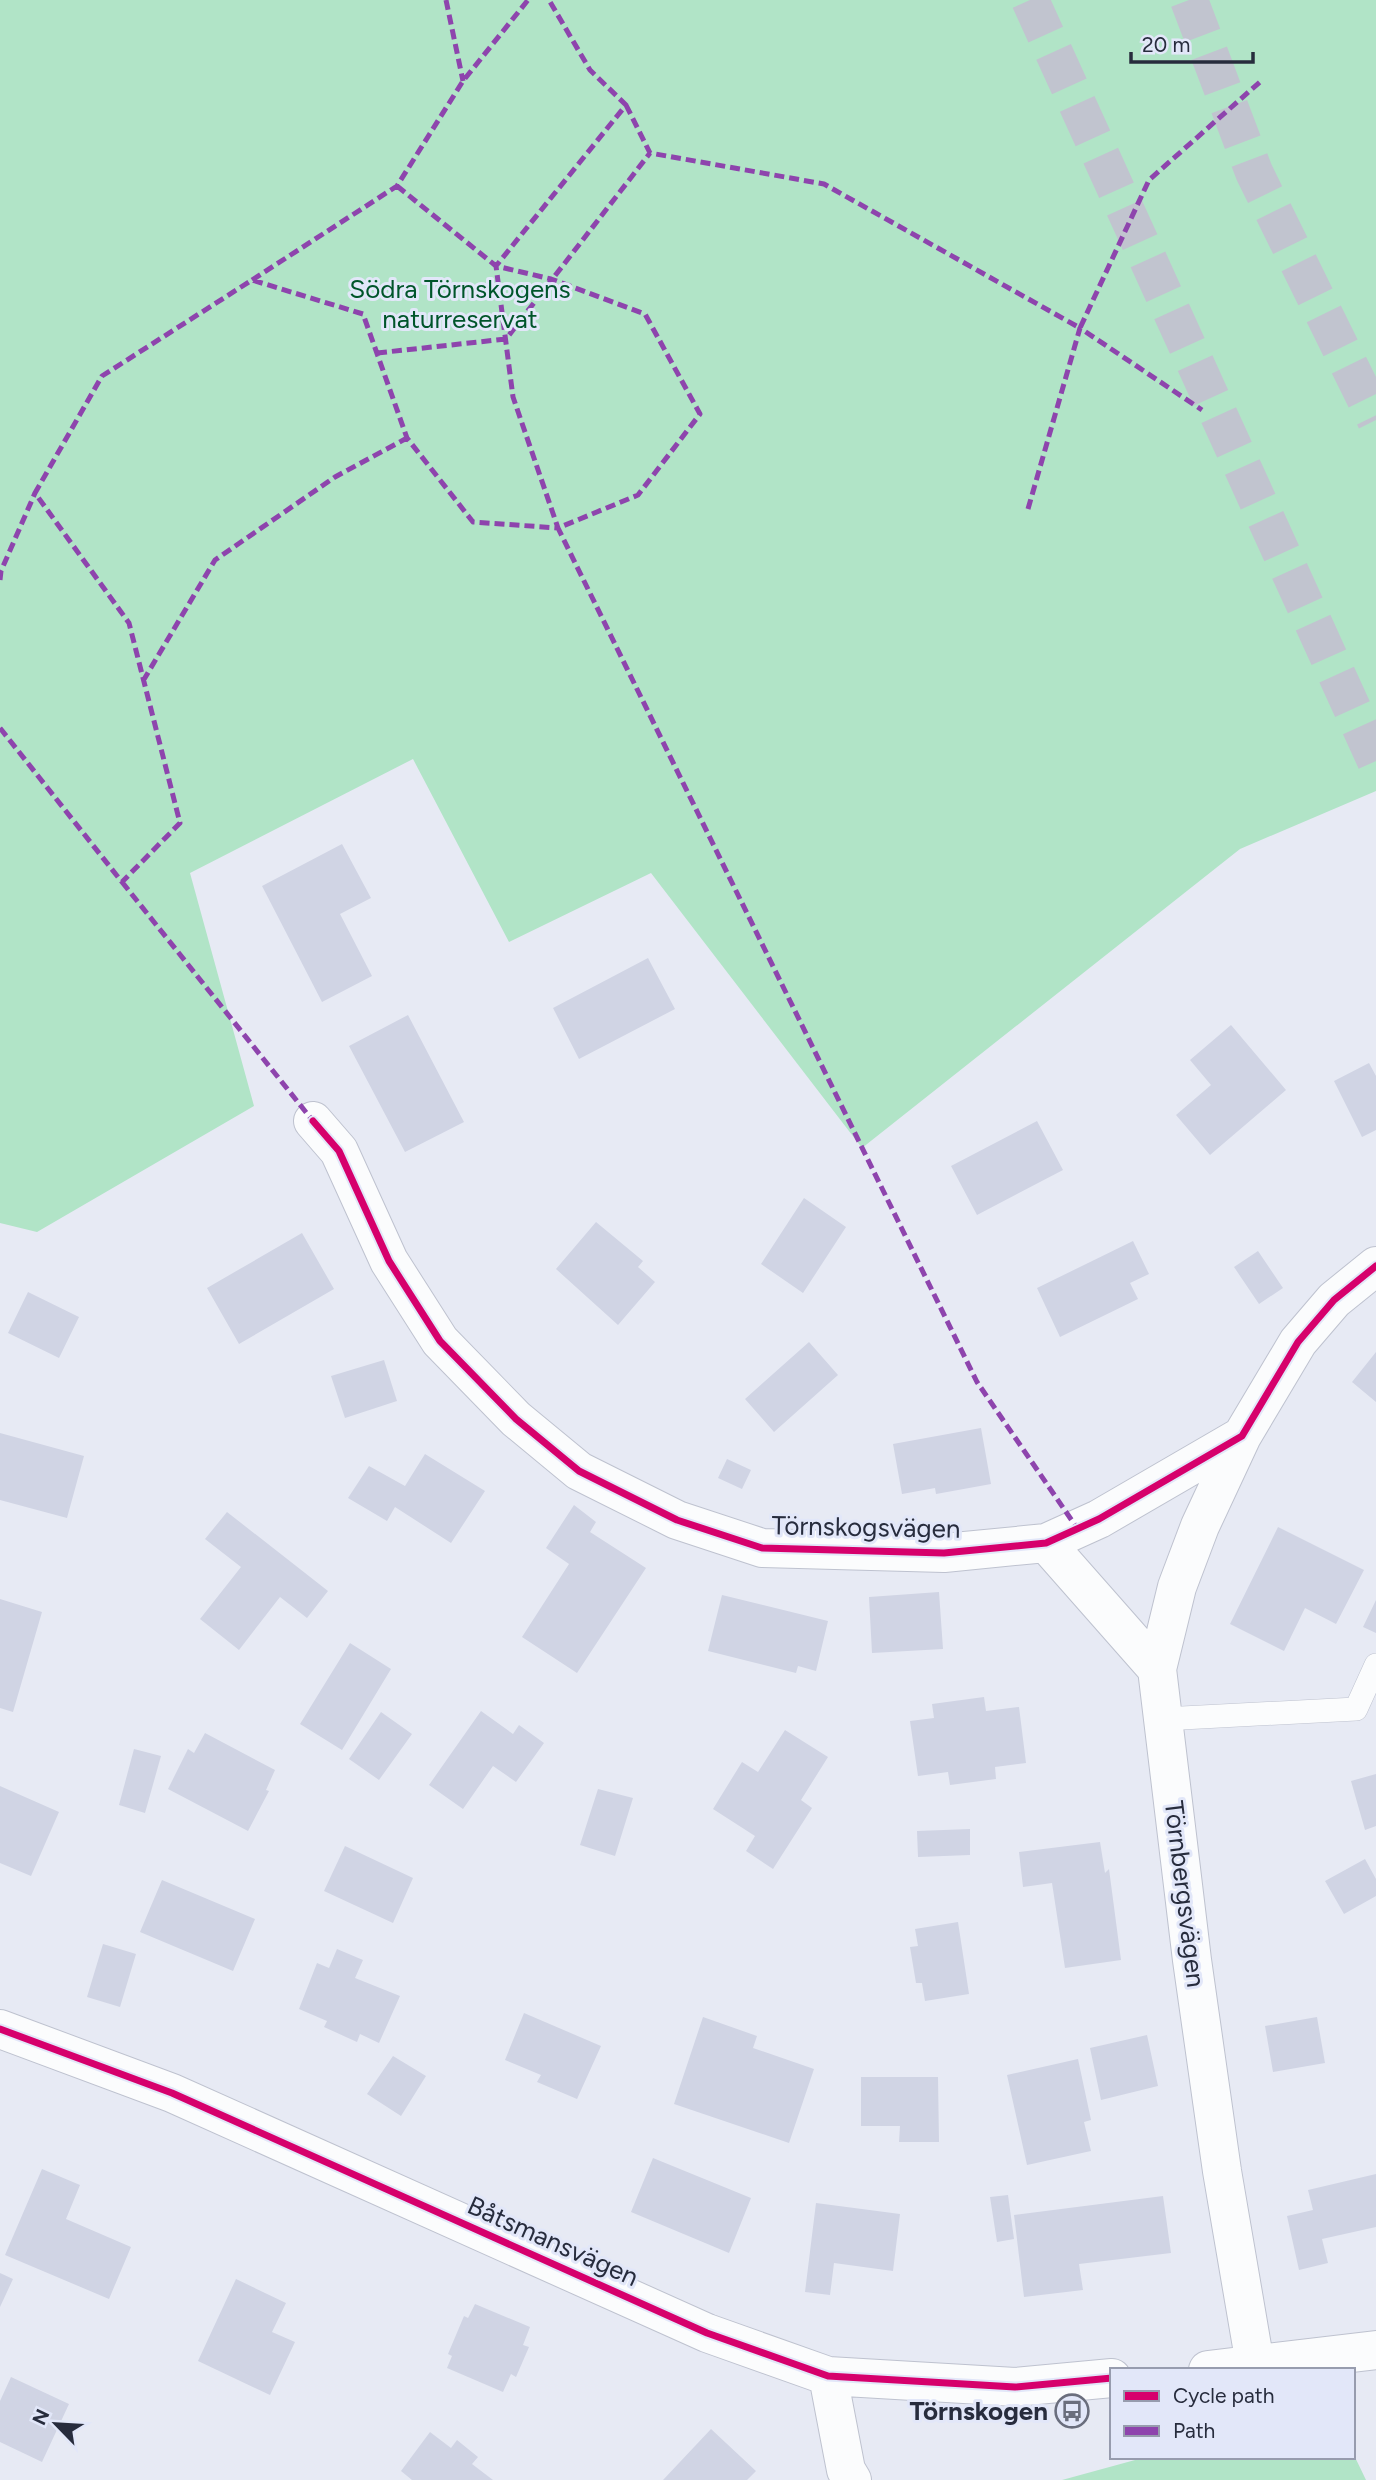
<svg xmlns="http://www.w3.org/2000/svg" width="1376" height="2480" font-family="Figtree,sans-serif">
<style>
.green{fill:#b1e4c7}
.building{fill:#d0d4e4}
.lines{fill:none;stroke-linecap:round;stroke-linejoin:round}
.motorway-tunnel{stroke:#c1c4cf;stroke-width:38;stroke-dasharray:38 19;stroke-linecap:butt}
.service-casing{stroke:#bec2cf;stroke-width:24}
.minor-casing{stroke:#bec2cf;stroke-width:40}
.service{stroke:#fbfcfd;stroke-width:23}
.minor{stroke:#fbfcfd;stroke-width:38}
.quiet{stroke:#8e44ad;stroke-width:5;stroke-dasharray:10 5;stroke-linecap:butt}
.cycleway-casing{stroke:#e2e7f9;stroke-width:11}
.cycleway{stroke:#d6006c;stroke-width:7}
.labels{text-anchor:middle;stroke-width:6;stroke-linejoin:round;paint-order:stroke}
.park-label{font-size:26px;fill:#00552a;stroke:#e2e7f9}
.street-label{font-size:26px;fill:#272c3d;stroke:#e2e7f9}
.poi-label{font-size:26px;font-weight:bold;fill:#272c3d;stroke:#e2e7f9;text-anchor:end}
</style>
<rect width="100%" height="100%" fill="#e7eaf4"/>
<path class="green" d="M 0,0 L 1376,0 L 1376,791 L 1240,849 L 862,1148 L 651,873 L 509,942 L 413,759 L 190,873 L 254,1106 L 37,1232 L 0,1223 Z
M 1353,2453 L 1366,2480 L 1062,2480 L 1146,2457 L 1353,2457 Z"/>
<path class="building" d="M 342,844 L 371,898 L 340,914 L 372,976 L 322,1002 L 262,886 Z
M 648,958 L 675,1009 L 579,1059 L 553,1008 Z
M 408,1015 L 464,1122 L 405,1152 L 349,1046 Z
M 1231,1025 L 1286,1090 L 1210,1155 L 1176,1115 L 1211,1085 L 1190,1060 Z
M 1369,1063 L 1376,1076 L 1376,1130 L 1362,1137 L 1334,1081 Z
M 1037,1121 L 1063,1170 L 977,1215 L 951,1166 Z
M 804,1198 L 846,1227 L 803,1293 L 761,1264 Z
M 596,1222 L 643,1261 L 638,1267 L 655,1282 L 618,1325 L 556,1269 Z
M 302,1233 L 334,1289 L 239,1344 L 207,1288 Z
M 1133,1241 L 1149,1274 L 1130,1283 L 1138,1299 L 1060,1337 L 1037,1288 Z
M 1258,1251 L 1283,1288 L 1259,1304 L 1234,1267 Z
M 28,1292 L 79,1317 L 59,1358 L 8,1333 Z
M 809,1342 L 838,1375 L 774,1432 L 745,1399 Z
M 1376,1352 L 1376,1402 L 1352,1382 Z
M 384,1360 L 397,1401 L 345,1418 L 331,1376 Z
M 981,1428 L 991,1484 L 936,1494 L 935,1488 L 902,1494 L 893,1444 Z
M 0,1433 L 84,1456 L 67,1518 L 0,1500 Z
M 425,1454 L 485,1491 L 451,1543 L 395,1507 L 387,1521 L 348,1498 L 369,1466 L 405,1486 Z
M 727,1459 L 751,1470 L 742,1489 L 718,1478 Z
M 574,1505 L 596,1522 L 590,1532 L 646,1568 L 577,1673 L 522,1637 L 569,1564 L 546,1548 Z
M 227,1512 L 328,1591 L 307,1618 L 280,1597 L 239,1650 L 200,1619 L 241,1567 L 205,1539 Z
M 1278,1527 L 1364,1570 L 1336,1624 L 1305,1608 L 1284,1651 L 1230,1624 Z
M 939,1592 L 943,1649 L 872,1653 L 869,1597 Z
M 722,1595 L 828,1621 L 816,1671 L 798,1666 L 796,1673 L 708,1651 Z
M 0,1599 L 42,1612 L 13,1712 L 0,1708 Z
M 1376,1600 L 1376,1633 L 1363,1627 Z
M 350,1643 L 391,1669 L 342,1750 L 300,1724 Z
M 984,1697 L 986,1711 L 1019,1707 L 1026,1763 L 995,1767 L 996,1779 L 950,1785 L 948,1772 L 918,1776 L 910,1721 L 934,1718 L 932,1704 Z
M 481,1711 L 513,1734 L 519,1725 L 544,1743 L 516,1782 L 493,1766 L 463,1809 L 429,1785 Z
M 381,1712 L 412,1734 L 379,1780 L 349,1759 Z
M 785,1730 L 828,1757 L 801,1800 L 812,1808 L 773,1869 L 746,1851 L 755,1836 L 713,1809 L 742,1762 L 758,1772 Z
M 205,1733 L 275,1770 L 266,1790 L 269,1791 L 248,1831 L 168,1789 L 188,1749 L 194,1753 Z
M 134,1749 L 161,1756 L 145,1813 L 119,1805 Z
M 1376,1774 L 1376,1826 L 1365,1830 L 1351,1781 Z
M 0,1786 L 59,1812 L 31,1876 L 0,1863 Z
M 598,1789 L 633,1798 L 615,1856 L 580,1845 Z
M 970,1829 L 970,1855 L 918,1857 L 917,1831 Z
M 1100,1842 L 1105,1873 L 1109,1869 L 1121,1960 L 1065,1968 L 1052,1883 L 1023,1887 L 1019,1852 Z
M 345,1846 L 413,1878 L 393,1923 L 324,1891 Z
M 1365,1859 L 1376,1879 L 1376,1896 L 1344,1914 L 1325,1881 Z
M 162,1880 L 255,1919 L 233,1971 L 140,1932 Z
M 958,1922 L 969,1994 L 925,2001 L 922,1983 L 916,1983 L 910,1947 L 918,1946 L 915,1929 Z
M 103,1944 L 136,1954 L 120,2007 L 87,1997 Z
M 337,1949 L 363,1960 L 355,1978 L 400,1996 L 379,2043 L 360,2034 L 357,2042 L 324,2027 L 327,2021 L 299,2009 L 317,1963 L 329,1968 Z
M 524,2013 L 601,2046 L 577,2099 L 537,2082 L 541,2075 L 505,2060 Z
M 703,2017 L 757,2036 L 753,2048 L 814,2069 L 789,2143 L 674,2104 Z
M 1317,2017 L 1325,2063 L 1273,2072 L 1265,2026 Z
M 1147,2035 L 1158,2086 L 1101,2100 L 1090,2048 Z
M 393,2056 L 426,2076 L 401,2116 L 367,2094 Z
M 1078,2059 L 1091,2120 L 1084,2122 L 1091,2151 L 1027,2165 L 1007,2075 Z
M 861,2077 L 938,2077 L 939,2142 L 899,2142 L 900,2126 L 861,2126 Z
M 653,2158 L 751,2198 L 729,2253 L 631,2212 Z
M 42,2169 L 80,2185 L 66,2219 L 131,2247 L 109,2299 L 5,2255 Z
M 1376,2174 L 1376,2227 L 1322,2239 L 1328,2263 L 1299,2270 L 1287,2216 L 1313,2210 L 1308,2190 Z
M 1008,2195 L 1014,2239 L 997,2242 L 990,2197 Z
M 1163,2196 L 1171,2253 L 1079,2264 L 1083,2290 L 1024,2297 L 1014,2215 Z
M 816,2203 L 900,2214 L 893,2271 L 834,2263 L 830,2295 L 805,2292 Z
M 0,2273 L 13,2279 L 0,2307 Z
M 236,2279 L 286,2303 L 272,2332 L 295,2342 L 270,2395 L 198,2361 Z
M 475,2304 L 530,2327 L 523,2345 L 529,2347 L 516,2377 L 511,2374 L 503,2392 L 447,2368 L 452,2356 L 448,2354 L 464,2316 L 468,2318 Z
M 11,2377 L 69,2404 L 42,2462 L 0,2442 L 0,2401 Z
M 711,2429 L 756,2471 L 747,2480 L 663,2480 Z
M 430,2432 L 451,2448 L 457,2440 L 478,2457 L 472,2464 L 493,2480 L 412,2480 L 401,2471 Z"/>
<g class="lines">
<path class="motorway-tunnel" d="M 1030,0 L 1376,761
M 1189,0 L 1254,172 L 1376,420"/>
<defs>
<path id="service" d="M 1163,1719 L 1356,1709 L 1376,1665"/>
<path id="minor" d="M 313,1121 L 339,1151 L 389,1261 L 440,1341 L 516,1419 L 579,1471 L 677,1520 L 762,1548 L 944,1553 L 1046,1543 L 1099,1519 L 1242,1436 L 1298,1342 L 1334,1300 L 1376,1266
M 1242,1436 L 1200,1526 L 1177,1587 L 1157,1669 L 1192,1960 L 1222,2171 L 1255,2364
M 1046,1543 L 1157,1669
M 0,2029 L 172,2093 L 707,2333 L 828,2376 L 1015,2387 L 1112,2378
M 1208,2370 L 1376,2350
M 828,2376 L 846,2470 L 852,2480"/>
</defs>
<use href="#service" class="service-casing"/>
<use href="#minor" class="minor-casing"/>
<use href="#service" class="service"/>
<use href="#minor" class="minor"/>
<path class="quiet" d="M 446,0 L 463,81
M 626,105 L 650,153 L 824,184 L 1080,328 L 1149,180 L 1261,81
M 397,186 L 496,266 L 551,279 L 645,314 L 700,414 L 638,495 L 558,528 L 977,1382 L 1077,1528
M 252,280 L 397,186 L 463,81 L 528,0
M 377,353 L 506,339 L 650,153
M 1028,509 L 1080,328 L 1202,410
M 0,580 L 1,571 L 35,493
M 143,681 L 215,560 L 335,477 L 407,438
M 0,728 L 122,882 L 180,823 L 129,623 L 35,493 L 102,376 L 252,280 L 363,314 L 407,438 L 473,522 L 558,528 L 513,397 L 496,266 L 626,105 L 590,70 L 549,0
M 122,882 L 313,1121"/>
<defs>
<path id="cycleway" d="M 313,1121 L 339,1151 L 389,1261 L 440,1341 L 516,1419 L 579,1471 L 677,1520 L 762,1548 L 944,1553 L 1046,1543 L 1099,1519 L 1242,1436 L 1298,1342 L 1334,1300 L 1376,1266
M 0,2029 L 172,2093 L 707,2333 L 828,2376 L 1015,2387 L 1112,2378"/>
</defs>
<use href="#cycleway" class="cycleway-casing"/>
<use href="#cycleway" class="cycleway"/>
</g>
<defs>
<symbol id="bus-ring" viewBox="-11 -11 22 22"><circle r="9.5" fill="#e2e7f9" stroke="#6a6e7d" stroke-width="1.5"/><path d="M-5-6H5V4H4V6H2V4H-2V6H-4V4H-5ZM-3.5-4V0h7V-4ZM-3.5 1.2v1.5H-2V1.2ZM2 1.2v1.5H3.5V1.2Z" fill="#6a6e7d"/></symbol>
</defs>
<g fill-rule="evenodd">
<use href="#bus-ring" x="1053" y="2392" width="38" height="38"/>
</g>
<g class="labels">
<g class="park-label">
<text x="460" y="298">Södra Törnskogens<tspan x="460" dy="30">naturreservat</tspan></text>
</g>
<g class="street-label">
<text transform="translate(866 1527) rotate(1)" y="9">Törnskogsvägen</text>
<text transform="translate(1185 1894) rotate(83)" y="9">Törnbergsvägen</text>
<text transform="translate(553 2241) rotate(24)" y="9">Båtsmansvägen</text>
</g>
<g class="poi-label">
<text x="1048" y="2420">Törnskogen</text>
</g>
</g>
<rect x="1110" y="2368" width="245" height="91" fill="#e2e7f9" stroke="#979cae" stroke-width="2"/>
<rect x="1124" y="2391" width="35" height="10" fill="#d6006c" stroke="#979cae" stroke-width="2"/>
<text x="1173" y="2403" font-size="21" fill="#272c3d">Cycle path</text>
<rect x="1124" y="2426" width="35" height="10" fill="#8e44ad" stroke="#979cae" stroke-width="2"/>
<text x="1173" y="2438" font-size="21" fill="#272c3d">Path</text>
<g transform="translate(56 2424) rotate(295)" stroke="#e2e7f9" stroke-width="5" paint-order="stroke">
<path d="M0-5L12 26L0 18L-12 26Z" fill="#272c3d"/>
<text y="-10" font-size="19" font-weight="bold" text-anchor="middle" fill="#272c3d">N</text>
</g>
<path d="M1131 52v10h122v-10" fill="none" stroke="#272c3d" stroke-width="3.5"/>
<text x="1142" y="52" font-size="21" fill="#272c3d" stroke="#e2e7f9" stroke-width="5" paint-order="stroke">20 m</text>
</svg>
